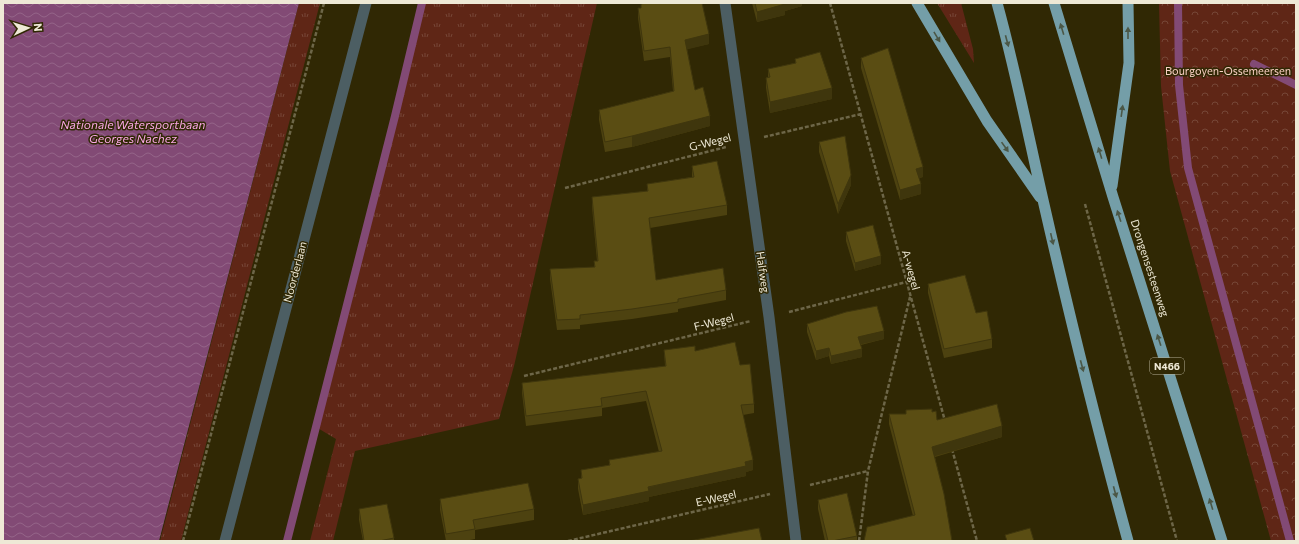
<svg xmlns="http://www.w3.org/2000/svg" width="1299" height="544" font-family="Commissioner,sans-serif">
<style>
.grass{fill:url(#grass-tufts)}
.park{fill:url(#park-crowns)}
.water{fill:url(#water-waves)}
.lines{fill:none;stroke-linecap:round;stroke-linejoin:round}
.stream{stroke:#824a75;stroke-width:8}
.path{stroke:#6d6648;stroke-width:2.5;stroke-dasharray:4 2;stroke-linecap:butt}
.service{stroke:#4c5e63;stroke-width:11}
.tertiary{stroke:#4c5e63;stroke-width:11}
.trunk{stroke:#749ea8;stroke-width:11}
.wall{fill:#4d4210}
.shaded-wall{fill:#3f360d}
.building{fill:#5a4d13;stroke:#3f360d}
.oneway{fill:#4b5746}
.labels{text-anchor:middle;stroke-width:3;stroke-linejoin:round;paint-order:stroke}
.shield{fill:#302804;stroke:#b5af97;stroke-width:1}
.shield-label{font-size:10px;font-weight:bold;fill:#eee9d6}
.park-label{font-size:11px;fill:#fad0c4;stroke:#302804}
.street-label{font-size:11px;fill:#eee9d6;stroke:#302804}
.water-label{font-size:12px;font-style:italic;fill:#f9a6e4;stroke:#302804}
</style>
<defs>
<pattern id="grass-tufts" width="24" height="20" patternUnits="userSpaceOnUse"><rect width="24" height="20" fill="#5f2616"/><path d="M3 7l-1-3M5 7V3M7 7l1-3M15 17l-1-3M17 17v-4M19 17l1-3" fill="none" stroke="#764637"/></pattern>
<pattern id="park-crowns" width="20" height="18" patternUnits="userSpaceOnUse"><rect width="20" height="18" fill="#5f2616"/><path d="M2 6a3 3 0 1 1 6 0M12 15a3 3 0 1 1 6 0" fill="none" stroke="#764637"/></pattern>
<pattern id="water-waves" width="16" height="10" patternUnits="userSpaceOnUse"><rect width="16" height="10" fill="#824a75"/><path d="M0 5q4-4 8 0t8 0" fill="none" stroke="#946488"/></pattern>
</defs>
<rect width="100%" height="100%" fill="#302804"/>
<path class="grass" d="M 299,3 L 320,3 L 181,541 L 160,541 Z
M 421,3 L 597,3 L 514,366 L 499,419 L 355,451 L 333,541 L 310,541 L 336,439 L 316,427 Z
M 937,3 L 961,3 L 973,49 L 974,63 Z"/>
<path class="park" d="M 1159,3 L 1296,3 L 1296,541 L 1271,541 L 1170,171 L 1161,86 Z"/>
<path class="water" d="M 3,3 L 299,3 L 159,541 L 3,541 Z"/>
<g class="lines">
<path class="stream" d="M 1178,3 L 1179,85 L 1188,168 L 1290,541
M 1254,64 L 1296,85
M 287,541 L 395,116 L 422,3"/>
<path class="path" d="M 830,3 L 945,421
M 764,137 L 861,114
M 565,188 L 726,147
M 1085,204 L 1177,541
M 789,312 L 906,282
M 524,376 L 751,321
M 952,449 L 977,541
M 810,485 L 868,471
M 183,541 L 324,3
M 568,541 L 770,494
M 859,541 L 868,471 L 910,297"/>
<path class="service" d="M 725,3 L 769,317 L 796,541"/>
<path class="tertiary" d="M 225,541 L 366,3"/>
<path class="trunk" d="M 917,3 L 987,121 L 1040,197
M 997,3 C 1015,68 1028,134 1043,200 C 1069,314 1097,428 1128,541
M 1054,3 L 1113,197 L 1222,541
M 1112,186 L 1129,63 L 1128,3"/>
</g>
<path class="wall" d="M 752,3 L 802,3 L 802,6 L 785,11 L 785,15 L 757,22 Z
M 638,8 L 709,44 L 687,49 L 695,90 L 710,126 L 632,147 L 605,152 L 599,120 L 599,110 L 673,91 L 670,57 L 644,61 L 638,18 Z
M 861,58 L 923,177 L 919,178 L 921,194 L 900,200 L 861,68 Z
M 795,59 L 832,99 L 770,113 L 766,88 L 766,78 L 768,77 L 768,69 L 795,63 Z
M 819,142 L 851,185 L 838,214 L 819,152 Z
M 692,166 L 727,205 L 727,215 L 650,228 L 656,280 L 726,290 L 726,300 L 678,309 L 678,312 L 632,319 L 580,325 L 580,329 L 557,330 L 550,279 L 550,269 L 594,267 L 594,261 L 597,261 L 592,207 L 592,197 L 647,191 L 647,184 L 692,177 Z
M 846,232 L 881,264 L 855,271 L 846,241 Z
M 928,284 L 976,313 L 992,339 L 992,348 L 944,358 L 928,293 Z
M 807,324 L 884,339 L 861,345 L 862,357 L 831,364 L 829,356 L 816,360 L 807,332 Z
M 664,350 L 695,351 L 740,365 L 754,404 L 754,413 L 743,415 L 753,470 L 746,472 L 746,476 L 649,497 L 649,501 L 583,515 L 578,489 L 578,479 L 581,478 L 581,470 L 609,465 L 609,460 L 659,452 L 646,401 L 602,408 L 602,416 L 526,426 L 522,393 L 522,383 L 665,366 Z
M 932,412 L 937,420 L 1002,437 L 935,457 L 952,541 L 913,516 L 889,424 L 889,414 L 906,414 Z
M 440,499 L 534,509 L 534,520 L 475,530 L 475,539 L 465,541 L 446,541 L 440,510 Z
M 818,500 L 857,536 L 857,541 L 825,541 L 818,509 Z
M 359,509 L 394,538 L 394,541 L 363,541 L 359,520 Z"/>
<path class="shaded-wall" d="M 784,3 L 802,3 L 802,6 L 785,11 L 785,15 L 757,22 L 757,12 Z
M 709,34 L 709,44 L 685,50 L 685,40 Z
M 832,88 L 832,99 L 770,113 L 770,102 Z
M 710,116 L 710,126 L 632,147 L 632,136 Z
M 923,167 L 923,177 L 916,179 L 916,169 Z
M 851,175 L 851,185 L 838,214 L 838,204 Z
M 921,184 L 921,194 L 900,200 L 900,190 Z
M 881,256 L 881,264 L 855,271 L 855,263 Z
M 884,331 L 884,339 L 858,345 L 858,337 Z
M 829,348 L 829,356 L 816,360 L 816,351 Z
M 862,349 L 862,357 L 831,364 L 831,356 Z
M 1002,426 L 1002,437 L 932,457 L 932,447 Z
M 753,460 L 753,470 L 746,472 L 746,476 L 649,497 L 649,501 L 583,515 L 583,505 Z"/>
<path class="building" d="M 645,3 L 702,3 L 709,34 L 685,40 L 695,90 L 703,87 L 710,116 L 632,136 L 605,142 L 599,110 L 674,91 L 670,47 L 644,51 L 638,8 L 641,8 L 641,4 Z
M 755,3 L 785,3 L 785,4 L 757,12 Z
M 888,48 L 923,167 L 916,169 L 921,184 L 900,190 L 861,58 Z
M 820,52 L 832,88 L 770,102 L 766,78 L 770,77 L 768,69 L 796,63 L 795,59 Z
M 845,136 L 851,175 L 838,204 L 819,142 Z
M 717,161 L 727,205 L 649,218 L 656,280 L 723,268 L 726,290 L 678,299 L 678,302 L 632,309 L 580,315 L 580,319 L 557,320 L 550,269 L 595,267 L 594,261 L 598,261 L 592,197 L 648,191 L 647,184 L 694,177 L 692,166 Z
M 873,225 L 881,256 L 855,263 L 846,232 Z
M 965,275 L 976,313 L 987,311 L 992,339 L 944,349 L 928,284 Z
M 877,306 L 884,331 L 858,337 L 862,349 L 831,356 L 829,348 L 816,351 L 807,324 L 846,312 Z
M 735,342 L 740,365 L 750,364 L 754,404 L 741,405 L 753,460 L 745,462 L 746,466 L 648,487 L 649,491 L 583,505 L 578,479 L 582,478 L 581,470 L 610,465 L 609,460 L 662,451 L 646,391 L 601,398 L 602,406 L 526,416 L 522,383 L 666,366 L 664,350 L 695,346 L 695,351 Z
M 997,404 L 1002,426 L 932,447 L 944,494 L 952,541 L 864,541 L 867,527 L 915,515 L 889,414 L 906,414 L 906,410 L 932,409 L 932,412 L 936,411 L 937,420 Z
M 528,483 L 534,509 L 473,520 L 475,529 L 446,534 L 440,499 Z
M 847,493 L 857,536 L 832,541 L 828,541 L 818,500 Z
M 387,504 L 394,538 L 379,541 L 364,541 L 359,509 Z
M 759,528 L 762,541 L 689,541 Z
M 1030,528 L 1034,541 L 1007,541 L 1005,535 Z"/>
<defs><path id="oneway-solid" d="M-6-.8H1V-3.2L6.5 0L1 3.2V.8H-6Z"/></defs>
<g class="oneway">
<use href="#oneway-solid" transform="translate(1062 29) rotate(-107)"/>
<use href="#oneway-solid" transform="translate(1128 33) rotate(-90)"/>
<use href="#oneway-solid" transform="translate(937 37) rotate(59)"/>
<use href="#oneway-solid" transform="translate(1007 41) rotate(75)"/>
<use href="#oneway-solid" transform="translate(1122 111) rotate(-82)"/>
<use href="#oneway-solid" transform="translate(1005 147) rotate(55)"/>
<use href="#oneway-solid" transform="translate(1100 153) rotate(-107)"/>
<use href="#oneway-solid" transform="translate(1119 216) rotate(-108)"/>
<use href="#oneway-solid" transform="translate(1052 239) rotate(77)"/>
<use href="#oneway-solid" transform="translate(1159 340) rotate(-108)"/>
<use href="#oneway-solid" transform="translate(1082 366) rotate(75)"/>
<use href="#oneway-solid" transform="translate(1115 492) rotate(75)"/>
<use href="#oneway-solid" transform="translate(1211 504) rotate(-107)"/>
</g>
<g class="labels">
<rect class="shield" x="1150" y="358" width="34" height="16" rx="3"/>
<g class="shield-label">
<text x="1167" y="370">N466</text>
</g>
<g class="park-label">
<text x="1228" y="75">Bourgoyen-Ossemeersen</text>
</g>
<g class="street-label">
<text transform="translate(710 142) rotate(-14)" y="4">G-Wegel</text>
<text transform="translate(1150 268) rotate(72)" y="4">Drongensesteenweg</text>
<text transform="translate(911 270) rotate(75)" y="4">A-wegel</text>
<text transform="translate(295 272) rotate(-75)" y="4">Noorderlaan</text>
<text transform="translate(763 272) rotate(82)" y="4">Halfweg</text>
<text transform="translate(714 322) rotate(-14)" y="4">F-Wegel</text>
<text transform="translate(716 498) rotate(-13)" y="4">E-Wegel</text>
</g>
<g class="water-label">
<text x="133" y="129">Nationale Watersportbaan<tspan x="133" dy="14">Georges Nachez</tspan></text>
</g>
</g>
<rect width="1299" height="544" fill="none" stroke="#eee9d6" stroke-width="8"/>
<g transform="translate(28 28) rotate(86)" stroke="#302804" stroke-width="3" paint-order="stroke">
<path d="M0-3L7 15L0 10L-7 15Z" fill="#eee9d6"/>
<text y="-6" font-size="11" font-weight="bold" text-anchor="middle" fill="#eee9d6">N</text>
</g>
</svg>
